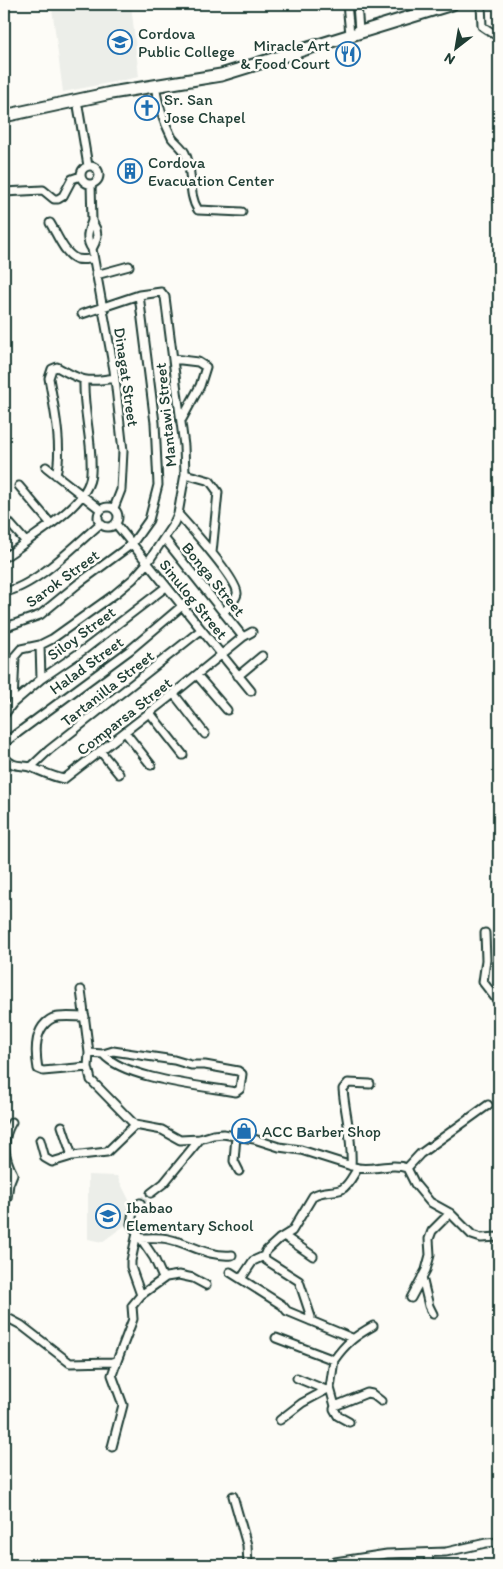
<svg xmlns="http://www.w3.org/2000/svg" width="503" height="1569" font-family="Itim,sans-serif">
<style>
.built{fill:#eceee9}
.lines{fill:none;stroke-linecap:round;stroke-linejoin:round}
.minor-tunnel{stroke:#d1d6d0;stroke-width:7;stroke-dasharray:7 3.5;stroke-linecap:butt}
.minor-casing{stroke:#1f3d34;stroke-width:11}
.primary-casing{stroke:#1f3d34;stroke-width:15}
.minor{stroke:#fdfcf7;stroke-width:7}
.primary{stroke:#fdfcf7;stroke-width:11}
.labels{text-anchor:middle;stroke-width:5;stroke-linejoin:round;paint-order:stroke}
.poi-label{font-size:16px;fill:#1f3d34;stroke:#fdfcf7;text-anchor:start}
.street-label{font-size:16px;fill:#1f3d34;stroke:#fdfcf7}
</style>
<rect width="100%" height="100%" fill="#fdfcf7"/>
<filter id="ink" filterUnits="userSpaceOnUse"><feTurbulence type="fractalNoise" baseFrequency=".02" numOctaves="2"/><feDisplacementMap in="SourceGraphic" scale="10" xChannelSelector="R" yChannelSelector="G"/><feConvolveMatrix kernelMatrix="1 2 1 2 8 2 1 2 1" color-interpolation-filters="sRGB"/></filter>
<g filter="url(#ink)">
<path class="built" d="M 116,4 L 131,4 L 139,77 L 63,92 L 52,8 L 99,6 Z
M 88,1175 L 117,1176 L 132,1206 L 124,1226 L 102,1242 L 88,1239 Z"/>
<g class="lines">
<path class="minor-tunnel" d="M 140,1203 L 151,1193"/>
<defs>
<path id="minor" d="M 347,4 L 350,34
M 357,4 L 359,31
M 481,4 L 482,26 L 494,34 L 499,33
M 155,86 C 158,105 163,120 172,138 C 176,143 182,147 185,153 C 194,171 187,193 198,210 L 242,212
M 77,100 L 88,166
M81 175a9 9 0 1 1 18 0a9 9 0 1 1-18 0Z
M 91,184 L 92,221 L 96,229 L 97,236 L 95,243 L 92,249
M 4,192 L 43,190 L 54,199 L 58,199 L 63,196 L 72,179 L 81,176
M 92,221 C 88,231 85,239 92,249 L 114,370 L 123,451 L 121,490 L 114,508
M 50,223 C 57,234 64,254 77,259 C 82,260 88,259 93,259
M 96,275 L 129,266
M 173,359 L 198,362 L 206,367 L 200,386 L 182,419
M 46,467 L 101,510
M 185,474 L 210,481 L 218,492 L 212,553
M 56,475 C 63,447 54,407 49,378 L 52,369 L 57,367 C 82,381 86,383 115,378
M 19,486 L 51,524
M98 517a10 10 0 1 1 20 0a10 10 0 1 1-20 0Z
M 178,514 C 188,525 240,582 237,594 C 236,600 228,607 224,612
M 5,518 L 26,542
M 116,524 L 251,691
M 164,538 L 243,637
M 4,557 C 12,553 19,547 26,542 C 47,527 90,501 91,473 C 93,442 83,412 84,381
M 4,592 C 35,587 75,545 100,524
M 4,626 L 9,626 L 40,615 L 79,583 L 132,544 L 149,520 L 158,485 L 155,423 L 139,295
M 40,645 L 41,679
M 197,675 L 227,710
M 238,676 L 262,656
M 174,694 L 205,734
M 13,703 L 41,679 L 85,649 L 166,587
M 150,713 L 183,755
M 4,715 L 13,703 L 15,656 L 21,649 L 40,645 L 52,639 L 115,594 L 133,579 L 148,562 L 174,523 L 178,514 L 185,474 L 184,446 L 165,297 L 161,292 L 139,295 L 82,314
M 125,732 L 151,765
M 4,743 L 130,650 L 182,606
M 101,752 L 119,774
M 4,757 C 16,770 20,763 33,768 C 43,772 53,777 64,779 L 167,699 L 243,637 L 252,632
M 31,767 L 49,750 L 201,630
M 485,933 L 486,960 L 483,982 L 497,1000 L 499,999
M 81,990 L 89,1053 L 88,1067 L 91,1080 L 135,1125 L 162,1130 L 180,1140 L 200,1139 L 213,1135 L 223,1134 L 254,1139 L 279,1147 L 301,1150 L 358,1168 C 374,1171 391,1162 407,1168 L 415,1184 L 430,1202 L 450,1213 L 472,1235 L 481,1238 L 499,1237
M 85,1017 C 76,1017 62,1015 53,1018 C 34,1027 35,1052 38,1069 L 43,1071 L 88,1067
M 89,1053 L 103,1054 L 113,1051 L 174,1060 L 191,1065 L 205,1065 L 238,1071 L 242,1074 L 240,1089 L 236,1092 C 202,1086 125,1079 103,1054
M 62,1126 L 72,1156
M 236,1136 L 234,1161 L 239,1171
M 40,1140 L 45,1158 L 52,1162 L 72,1156 L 107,1152 L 135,1125
M 351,1166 C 353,1140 345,1115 343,1089 L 348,1083 L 370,1084
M 407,1168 L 420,1154 L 488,1105
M 151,1193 L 164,1183 L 200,1139
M 7,1198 L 9,1184 L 13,1174 C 4,1157 1,1140 12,1122
M 140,1203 L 133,1211 L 131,1224 L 154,1258 L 163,1278
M 137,1233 L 131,1261 L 131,1267 L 141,1295
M 284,1236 L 313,1256
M 141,1238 C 150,1238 159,1237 168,1239 C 192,1244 206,1257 232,1255
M 264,1256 L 266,1260 L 299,1281 L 311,1317 L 311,1321
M 230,1272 L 282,1305 L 287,1311 L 352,1338
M 422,1277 L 429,1306 L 433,1314
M 241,1279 L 253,1261 L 264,1256 L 266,1251 L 279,1239 L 292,1231 L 313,1196 C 322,1190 333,1193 342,1189 C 349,1185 353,1175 358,1168
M 411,1298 L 426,1270 L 430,1255 L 429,1239 L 432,1231 L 450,1213
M 4,1316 L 21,1325 L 70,1363 L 113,1362 L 117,1361 L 133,1319 L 132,1306 L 141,1295 L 166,1277 L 179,1275 L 193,1278 L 206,1285
M 276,1338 L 334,1360 C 346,1343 355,1336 373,1326
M 334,1360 L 330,1388 L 335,1406 L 334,1409 L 338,1416 L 349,1422
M 297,1378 L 326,1390
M 335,1406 L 367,1393 L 372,1394 L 381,1401
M 280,1420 L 302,1403 L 330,1388
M 112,1447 L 123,1405 L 112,1375 L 117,1361
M 233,1496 L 247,1545 L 248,1565
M 325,1565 L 335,1562 L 387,1554 L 446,1552 L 486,1543 L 499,1542
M 428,1565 L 429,1553"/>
<path id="primary" d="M 4,116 L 111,93 L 221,75 L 452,4"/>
</defs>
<use href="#minor" class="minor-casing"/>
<use href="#primary" class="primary-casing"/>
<use href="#minor" class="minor"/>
<use href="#primary" class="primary"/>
</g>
</g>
<defs>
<symbol id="university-ring" viewBox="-11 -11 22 22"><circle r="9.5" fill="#fdfcf7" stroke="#1f6fb2" stroke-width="1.5"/><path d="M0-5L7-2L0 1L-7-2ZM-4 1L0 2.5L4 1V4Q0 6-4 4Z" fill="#1f6fb2"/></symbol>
<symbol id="restaurant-ring" viewBox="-11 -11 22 22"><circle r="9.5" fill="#fdfcf7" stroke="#1f6fb2" stroke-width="1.5"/><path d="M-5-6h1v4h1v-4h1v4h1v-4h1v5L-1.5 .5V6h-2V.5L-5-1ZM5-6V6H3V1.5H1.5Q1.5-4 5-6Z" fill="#1f6fb2"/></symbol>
<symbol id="church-ring" viewBox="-11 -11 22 22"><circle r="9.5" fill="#fdfcf7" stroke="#1f6fb2" stroke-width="1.5"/><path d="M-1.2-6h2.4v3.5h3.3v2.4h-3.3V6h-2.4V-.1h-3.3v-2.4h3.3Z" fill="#1f6fb2"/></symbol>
<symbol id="building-ring" viewBox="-11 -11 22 22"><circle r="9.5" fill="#fdfcf7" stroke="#1f6fb2" stroke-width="1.5"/><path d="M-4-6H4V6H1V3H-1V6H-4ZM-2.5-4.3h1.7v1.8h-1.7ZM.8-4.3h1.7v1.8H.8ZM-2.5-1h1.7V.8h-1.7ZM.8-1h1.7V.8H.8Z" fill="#1f6fb2"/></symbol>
<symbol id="shop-ring" viewBox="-11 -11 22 22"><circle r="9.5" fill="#fdfcf7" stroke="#1f6fb2" stroke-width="1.5"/><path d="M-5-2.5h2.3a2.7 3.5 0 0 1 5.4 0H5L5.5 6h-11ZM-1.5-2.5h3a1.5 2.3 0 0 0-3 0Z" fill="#1f6fb2"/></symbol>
<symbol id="school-ring" viewBox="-11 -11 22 22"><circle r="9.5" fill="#fdfcf7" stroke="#1f6fb2" stroke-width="1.5"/><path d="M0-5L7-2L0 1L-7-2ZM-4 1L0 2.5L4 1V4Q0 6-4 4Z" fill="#1f6fb2"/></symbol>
</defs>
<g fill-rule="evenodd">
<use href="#university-ring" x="106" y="28" width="28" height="28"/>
<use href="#restaurant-ring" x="334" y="40" width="28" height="28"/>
<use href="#church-ring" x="133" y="94" width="28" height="28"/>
<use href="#building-ring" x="116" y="157" width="28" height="28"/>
<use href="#shop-ring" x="230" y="1117" width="28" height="28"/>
<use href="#school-ring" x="94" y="1202" width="28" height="28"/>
</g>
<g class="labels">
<g class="poi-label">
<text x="138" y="39">Cordova<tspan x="138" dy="18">Public College</tspan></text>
<text x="330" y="51" text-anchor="end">Miracle Art<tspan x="330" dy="18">&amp; Food Court</tspan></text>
<text x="164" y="105">Sr. San<tspan x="164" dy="18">Jose Chapel</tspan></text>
<text x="148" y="168">Cordova<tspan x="148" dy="18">Evacuation Center</tspan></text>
<text x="262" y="1137">ACC Barber Shop</text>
<text x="126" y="1213">Ibabao<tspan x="126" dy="18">Elementary School</tspan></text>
</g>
<g class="street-label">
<text transform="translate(127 377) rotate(82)" y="6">Dinagat Street</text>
<text transform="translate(165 415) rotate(-96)" y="6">Mantawi Street</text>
<text transform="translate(62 578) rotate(-36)" y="6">Sarok Street</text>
<text transform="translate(214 579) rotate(51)" y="6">Bonga Street</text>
<text transform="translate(194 599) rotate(51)" y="6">Sinulog Street</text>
<text transform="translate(81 633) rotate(-36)" y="6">Siloy Street</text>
<text transform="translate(86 665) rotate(-36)" y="6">Halad Street</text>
<text transform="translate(107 688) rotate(-38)" y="6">Tartanilla Street</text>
<text transform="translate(124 716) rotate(-38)" y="6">Comparsa Street</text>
</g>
</g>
<rect width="503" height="1569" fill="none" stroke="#fdfcf7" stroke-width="20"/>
<rect x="10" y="10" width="483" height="1549" fill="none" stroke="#1f3d34" stroke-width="2" filter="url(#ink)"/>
<g transform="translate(456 48) rotate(211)" stroke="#fdfcf7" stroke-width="4" paint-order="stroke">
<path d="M0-4L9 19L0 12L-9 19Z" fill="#1f3d34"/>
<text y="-8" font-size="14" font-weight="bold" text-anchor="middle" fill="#1f3d34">N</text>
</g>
</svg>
